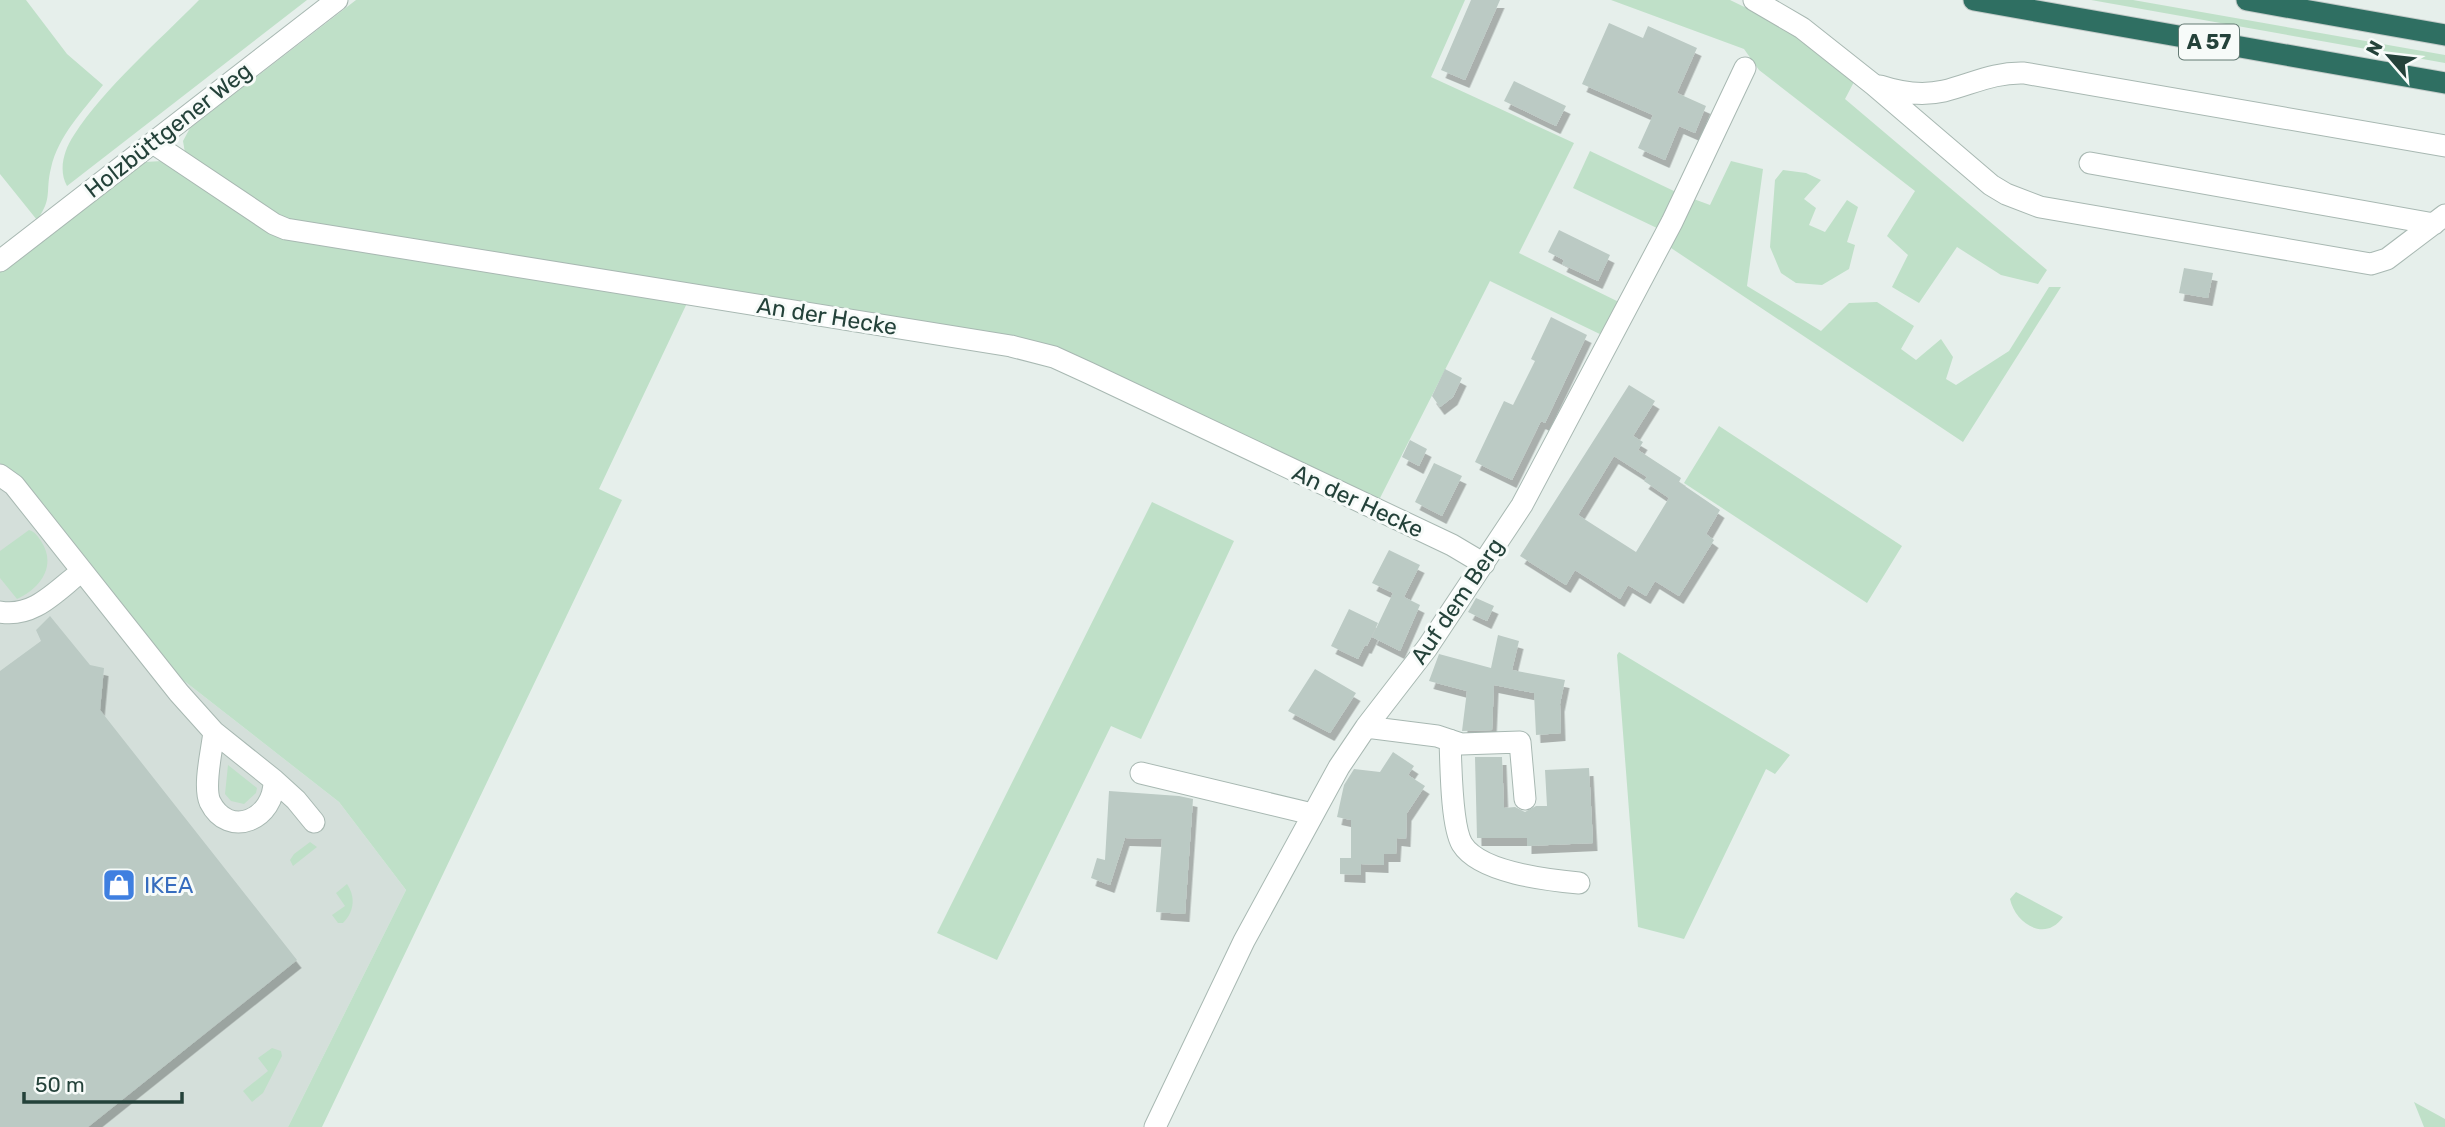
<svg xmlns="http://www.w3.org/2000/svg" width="2445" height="1127" font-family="Rubik,sans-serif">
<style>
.built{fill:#d4dfda}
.green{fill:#bfe0c8}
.building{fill:#bbcac4;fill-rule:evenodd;filter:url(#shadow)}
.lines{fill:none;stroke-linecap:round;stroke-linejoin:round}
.minor-casing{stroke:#a8b8b2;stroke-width:23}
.highway-casing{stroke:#c2cac8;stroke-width:23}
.minor{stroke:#fff;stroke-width:21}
.highway{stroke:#2f6f62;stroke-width:21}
.labels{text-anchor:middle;stroke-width:6;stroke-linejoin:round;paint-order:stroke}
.shield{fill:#f7fbf9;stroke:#637a73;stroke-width:2}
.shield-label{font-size:21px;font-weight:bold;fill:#24423a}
.street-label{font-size:23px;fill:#24423a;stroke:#f7fbf9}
.shop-label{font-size:23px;fill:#366cbe;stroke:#f7fbf9;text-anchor:start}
</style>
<defs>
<filter id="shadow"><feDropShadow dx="4.5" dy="8" stdDeviation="0" flood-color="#0004"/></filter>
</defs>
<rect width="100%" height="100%" fill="#e6efeb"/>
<path class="built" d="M 0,446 L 183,680 L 339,802 L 406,890 L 288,1127 L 0,1127 Z"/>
<path class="green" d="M 0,0 L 26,0 L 67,54 L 103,85 C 83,111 58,136 51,168 C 45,192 53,198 37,220 L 0,174 Z
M 199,0 L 307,0 L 67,186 C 58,170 64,150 74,135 C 105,87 159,41 199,0 Z
M 356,0 L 1465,0 L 1431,77 L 1574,143 L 1519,253 L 1623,304 L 1606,337 L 1490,281 L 1378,502 L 1052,347 L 283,220 L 185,153 L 183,141 L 190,128 Z
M 1611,0 L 1730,0 L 1763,16 L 1797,37 L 1855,80 L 1845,99 L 2047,270 L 2038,284 L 2001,275 L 1957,247 L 1919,303 L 1892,287 L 1908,255 L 1887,236 L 1915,191 L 1759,70 L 1744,49 Z
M 2091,0 L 2133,0 L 2445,55 L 2445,63 Z
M 1590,151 L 1676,192 L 1659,229 L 1573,188 Z
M 162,161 L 264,226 L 688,301 L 599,489 L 622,500 L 322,1127 L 288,1127 L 406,890 L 339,802 L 183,680 L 34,492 L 0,463 L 0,271 L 145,162 Z
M 1731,161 L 1763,169 L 1747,286 L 1821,331 L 1849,303 L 1877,302 L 1914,326 L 1901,349 L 1916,360 L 1941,339 L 1953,357 L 1946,379 L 1956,385 L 2009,351 L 2049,287 L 2061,287 L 1963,442 L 1668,246 L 1691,198 L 1710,205 Z
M 1783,170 L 1806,173 L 1821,180 L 1804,199 L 1816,208 L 1809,225 L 1825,232 L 1847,200 L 1858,207 L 1847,242 L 1855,245 L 1849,269 L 1822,285 L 1796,283 L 1781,273 L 1770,247 L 1775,180 Z
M 1719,426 L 1902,546 L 1867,603 L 1684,483 Z
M 1152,502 L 1234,541 L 1141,739 L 1111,726 L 997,960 L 937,933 Z
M 29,530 C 35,532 37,535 41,541 C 57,565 41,588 17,599 L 0,578 L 0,551 Z
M 1619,652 L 1790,755 L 1775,774 L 1766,769 L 1684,939 L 1638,927 L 1617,655 Z
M 228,765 L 257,788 L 256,793 L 244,804 L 231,801 L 225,794 Z
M 310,842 L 317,847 L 293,866 L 290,860 L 294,854 Z
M 347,884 C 356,897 354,912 343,923 L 338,923 L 332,915 L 345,906 L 336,893 Z
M 2016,892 L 2063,917 C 2045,943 2015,923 2010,899 Z
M 272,1048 L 281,1051 L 282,1056 L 263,1093 L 252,1102 L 243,1091 L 268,1071 L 258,1058 Z
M 2414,1102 L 2445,1119 L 2445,1127 L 2424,1127 Z"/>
<path class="building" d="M 1471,0 L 1500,0 L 1465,80 L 1441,70 Z
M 1609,23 L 1643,38 L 1648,26 L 1697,48 L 1677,93 L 1706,106 L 1695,133 L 1679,126 L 1665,160 L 1638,148 L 1653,115 L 1582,84 Z
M 1514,81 L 1566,106 L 1556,126 L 1504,101 Z
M 1559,230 L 1610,255 L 1598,281 L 1562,264 L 1564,260 L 1548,252 Z
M 2184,268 L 2213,273 L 2208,298 L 2179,293 Z
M 1551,317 L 1587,335 L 1545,423 L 1541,421 L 1512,480 L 1475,462 L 1504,401 L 1513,405 L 1535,361 L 1531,359 Z
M 1445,369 L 1462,378 L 1453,397 L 1440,407 L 1432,396 Z
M 1629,385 L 1655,401 L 1633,436 L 1643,442 L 1638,450 L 1681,478 L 1679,482 L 1720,510 L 1706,534 L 1714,540 L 1679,596 L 1655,581 L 1646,596 L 1628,585 L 1620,599 L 1575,570 L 1566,585 L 1520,556 ZM 1614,456 L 1647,477 L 1644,481 L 1669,498 L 1636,552 L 1578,515 Z
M 1410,440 L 1427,449 L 1419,466 L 1402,457 Z
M 1434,463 L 1462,476 L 1442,516 L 1415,502 Z
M 1389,550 L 1420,565 L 1404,597 L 1420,605 L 1400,651 L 1372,637 L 1393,593 L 1372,583 Z
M 1476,598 L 1494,606 L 1487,621 L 1468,612 Z
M 1349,609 L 1378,623 L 1367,646 L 1365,645 L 1358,659 L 1331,646 Z
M 50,616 L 90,665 L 104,668 L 100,710 L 297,960 L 88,1127 L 0,1127 L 0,671 L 41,641 L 36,630 Z
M 1498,635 L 1519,641 L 1512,670 L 1565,680 L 1560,704 L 1561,733 L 1536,735 L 1534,693 L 1494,685 L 1492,730 L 1462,731 L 1467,691 L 1429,681 L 1439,654 L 1491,668 Z
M 1315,669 L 1356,693 L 1330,733 L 1288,711 Z
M 1393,752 L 1414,766 L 1408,775 L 1425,786 L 1407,813 L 1406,839 L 1397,838 L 1396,854 L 1384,854 L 1384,865 L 1361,864 L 1361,875 L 1340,874 L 1340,858 L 1351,858 L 1351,820 L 1337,817 L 1344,785 L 1354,769 L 1380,772 Z
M 1475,757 L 1502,757 L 1504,808 L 1515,807 L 1525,812 L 1536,806 L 1547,806 L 1545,770 L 1589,768 L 1593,843 L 1527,846 L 1527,838 L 1477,838 Z
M 1109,791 L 1179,796 L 1193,799 L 1185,914 L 1156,912 L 1162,839 L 1125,838 L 1110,885 L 1091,878 L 1097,858 L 1105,860 Z"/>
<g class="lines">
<defs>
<path id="minor" d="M 1754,0 L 1802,28 L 1874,85 L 1991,185 L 2006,194 L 2040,207 L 2371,264 L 2387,259 L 2445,215
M 1880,86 C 1901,93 1922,96 1944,91 C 1972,84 1994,72 2024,73 L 2445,146
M 153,143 L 274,224 L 286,229 L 1011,346 L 1054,357 L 1089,373 L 1452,545 L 1484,564
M 2090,163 L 2434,224
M 0,261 L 337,0
M 0,475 L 14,485 L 179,693 L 214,732 L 274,780 C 275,819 229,840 210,802 C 203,786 212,750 214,732
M 0,612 C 34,618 56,591 82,571
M 1366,727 L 1437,736 L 1461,744 L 1520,742 L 1525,799
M 1450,740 C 1451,764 1451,825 1462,844 C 1480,873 1548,880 1579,883
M 1141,773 L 1312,814
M 274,780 L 296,800 L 314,822
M 1155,1127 L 1244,941 L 1339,767 L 1366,727 L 1427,648 L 1522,505 L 1672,222 L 1745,68"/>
<path id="highway" d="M 1974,0 L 2445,83
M 2247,0 L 2445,35"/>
</defs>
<use href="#minor" class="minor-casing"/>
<use href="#highway" class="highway-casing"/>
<use href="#minor" class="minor"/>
<use href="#highway" class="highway"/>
</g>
<defs>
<symbol id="shop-square" viewBox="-11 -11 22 22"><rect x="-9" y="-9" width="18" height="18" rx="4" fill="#3f7fe0" stroke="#f7fbf9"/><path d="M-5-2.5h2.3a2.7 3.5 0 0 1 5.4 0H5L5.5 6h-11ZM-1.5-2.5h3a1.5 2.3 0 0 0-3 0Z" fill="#fff"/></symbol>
</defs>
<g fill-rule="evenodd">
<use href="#shop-square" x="100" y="866" width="38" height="38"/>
</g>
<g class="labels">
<rect class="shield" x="2179" y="24.5" width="60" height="35" rx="5"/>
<g class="shield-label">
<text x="2209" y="49">A 57</text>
</g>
<g class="street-label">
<text transform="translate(168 130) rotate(-38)" y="8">Holzbüttgener Weg</text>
<text transform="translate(827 316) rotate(9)" y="8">An der Hecke</text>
<text transform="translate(1358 501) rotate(25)" y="8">An der Hecke</text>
<text transform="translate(1457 601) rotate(-56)" y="8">Auf dem Berg</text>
</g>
<g class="shop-label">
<text x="144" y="893">IKEA</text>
</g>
</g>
<g transform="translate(2389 56) rotate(298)" stroke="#f7fbf9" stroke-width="5" paint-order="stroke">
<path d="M0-5L12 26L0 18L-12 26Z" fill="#24423a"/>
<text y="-10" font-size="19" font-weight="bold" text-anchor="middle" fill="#24423a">N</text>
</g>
<path d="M24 1092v10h158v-10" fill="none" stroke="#24423a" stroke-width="3.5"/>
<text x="35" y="1092" font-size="21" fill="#24423a" stroke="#f7fbf9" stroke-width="5" paint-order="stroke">50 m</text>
</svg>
